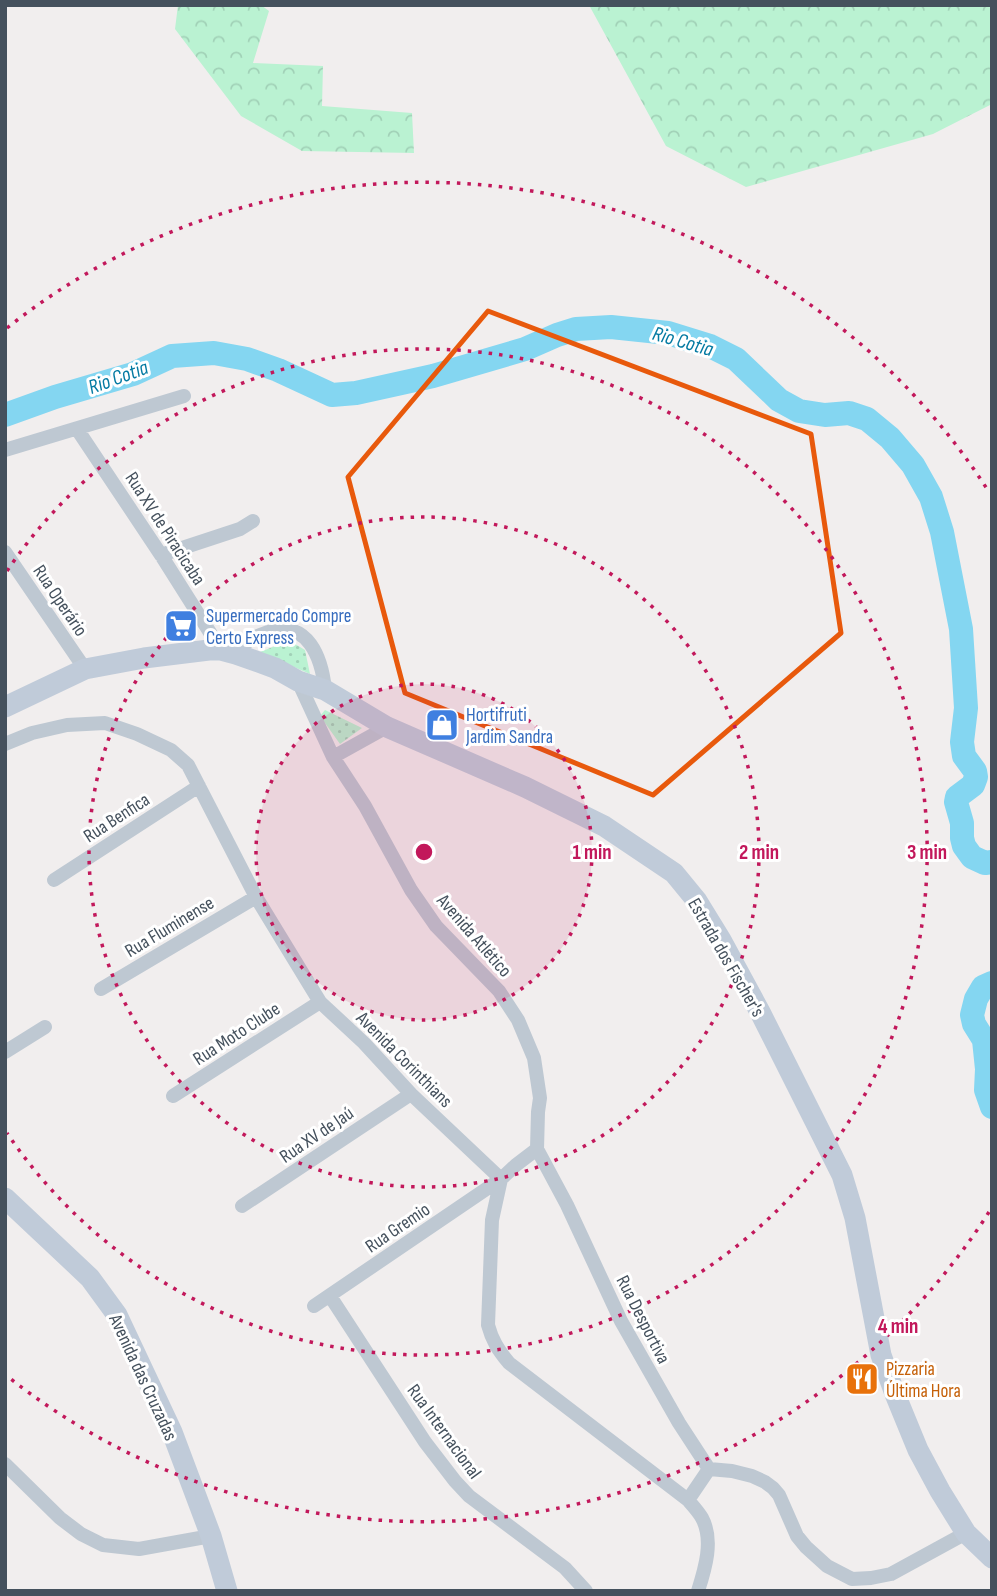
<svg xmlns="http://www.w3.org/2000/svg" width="997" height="1596" font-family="'Sofia Sans Condensed',sans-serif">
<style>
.forest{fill:url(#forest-crowns)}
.park{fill:url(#park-dots)}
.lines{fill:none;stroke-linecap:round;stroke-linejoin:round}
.river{stroke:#84d6f1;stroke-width:24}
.street{stroke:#bec8d2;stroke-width:14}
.secondary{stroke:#c0cbd9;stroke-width:21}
.marked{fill:none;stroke:#e8590c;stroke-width:5;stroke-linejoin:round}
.ring{fill:none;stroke:#c2185b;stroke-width:3.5;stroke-dasharray:3.5 7}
.labels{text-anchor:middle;stroke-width:6;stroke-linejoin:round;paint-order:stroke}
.street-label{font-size:19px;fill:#45515d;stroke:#fff}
.shop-label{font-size:19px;fill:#366cbe;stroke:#fff;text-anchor:start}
.food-label{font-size:19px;fill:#c56008;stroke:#fff;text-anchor:start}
.water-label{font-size:21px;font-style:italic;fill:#047aa2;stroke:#fff}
.centre{fill:#c2185b;stroke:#fff;stroke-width:3.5}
.ring-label{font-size:21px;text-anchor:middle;font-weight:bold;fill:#c2185b;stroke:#fff;stroke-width:6;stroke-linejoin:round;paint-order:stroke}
</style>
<defs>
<pattern id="forest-crowns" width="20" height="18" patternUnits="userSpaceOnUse" patternTransform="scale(1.75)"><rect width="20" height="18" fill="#baf2d2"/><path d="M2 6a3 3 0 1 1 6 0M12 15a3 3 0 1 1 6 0" fill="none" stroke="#a1d1b7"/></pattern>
<pattern id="park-dots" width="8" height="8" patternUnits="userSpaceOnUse" patternTransform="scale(1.75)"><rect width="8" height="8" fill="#baf2d2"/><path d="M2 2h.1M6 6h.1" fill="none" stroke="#a1d1b7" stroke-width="1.8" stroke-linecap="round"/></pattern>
</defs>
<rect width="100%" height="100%" fill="#f1eeee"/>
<path class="forest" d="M 178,5 L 261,5 L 269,11 L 253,63 L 323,66 L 322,106 L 412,113 L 414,153 L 302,151 L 241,116 L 175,29 Z
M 589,5 L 992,5 L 992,104 L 933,134 L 746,187 L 666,146 Z"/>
<path class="park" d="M 283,643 L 295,644 L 305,650 L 310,674 L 260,652 Z
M 325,710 L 362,728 L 340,744 L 320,716 Z"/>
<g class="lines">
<path class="river" d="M 5,415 L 55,397 L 133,374 L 172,356 L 214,353 L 247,359 L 278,370 L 332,395 L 356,393 L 433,376 L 525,349 L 557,335 L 576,329 L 611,327 L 668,333 L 710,346 L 736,359 L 779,400 L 799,411 L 825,415 L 849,413 L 867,419 L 890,438 L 913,465 L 931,497 L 942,532 L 961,629 L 966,708 L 962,742 L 964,756 L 975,771 L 976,777 L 973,785 L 957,797 L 956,802 L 962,823 L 962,838 L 964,846 L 972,857 L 985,863 L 992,862
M 992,983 L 983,987 L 976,999 L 972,1015 L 974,1024 L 984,1040 L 987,1069 L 986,1090 L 992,1107"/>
<path class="street" d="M 77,429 L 161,555 L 221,650
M 5,450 L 184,396
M 5,552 L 85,669
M 161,555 L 240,529 L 253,521
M 236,654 C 241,649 246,642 252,638 C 257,636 263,634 268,632 C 308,618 322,659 325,690
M 298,681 L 333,757 L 365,806 L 411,890 L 436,926 L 499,991 L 518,1020 L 534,1058 L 540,1098 L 538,1112 L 537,1149 L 516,1165 L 501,1179 L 314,1306
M 5,744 L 32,733 L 67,725 L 105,723 L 137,734 L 171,750 L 188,765 L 256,897 L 320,1002 L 364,1043 L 411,1094 L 501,1179 L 492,1220 L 488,1325 C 492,1340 498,1350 509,1363 L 688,1500 C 692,1505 698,1511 702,1518 C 714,1540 705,1569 698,1591
M 333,757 L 387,727
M 54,880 L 199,786
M 101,989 L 256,897
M 5,1052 L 45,1027
M 173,1096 L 320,1002
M 537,1149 L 567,1205 L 621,1321 L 679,1423 L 709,1469 L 688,1500
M 242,1206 L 411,1094
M 330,1296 L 425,1442 L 455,1481 L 469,1496 L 565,1568 L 586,1591
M 5,1464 L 60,1518 L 81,1534 L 103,1545 L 139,1549 L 211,1536
M 709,1469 L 732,1471 L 752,1476 L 765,1482 L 773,1488 L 779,1495 L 797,1536 L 806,1547 L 827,1566 L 852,1579 L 871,1578 L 891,1574 L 966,1533"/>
<path class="secondary" d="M 5,707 L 85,669 L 144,658 L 209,650 L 221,650 L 236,654 L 275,668 L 298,681 L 325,690 L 387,727 L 525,787 L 604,826 L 674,873 L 697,901 L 721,940 L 760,1012 L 842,1175 L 855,1218 L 881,1355 L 895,1394 L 918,1450 L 940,1491 L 966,1533 L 992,1558
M 5,1198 L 90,1278 L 117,1315 L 172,1432 L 211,1536 L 227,1591"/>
</g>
<path class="marked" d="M 488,311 L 811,434 L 841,633 L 653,795 L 405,693 L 348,477 Z"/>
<circle cx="424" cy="852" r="168" fill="#c2185b" fill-opacity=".12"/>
<g class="ring">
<circle cx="424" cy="852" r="168"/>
<circle cx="424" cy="852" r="335"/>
<path d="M7 571A503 503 0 1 1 7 1133"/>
<path d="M989 1212A670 670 0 0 1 7 1376M7 328A670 670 0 0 1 989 492"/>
</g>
<defs>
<symbol id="supermarket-square" viewBox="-11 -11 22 22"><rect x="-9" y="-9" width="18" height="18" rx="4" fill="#3f7fe0" stroke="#fff"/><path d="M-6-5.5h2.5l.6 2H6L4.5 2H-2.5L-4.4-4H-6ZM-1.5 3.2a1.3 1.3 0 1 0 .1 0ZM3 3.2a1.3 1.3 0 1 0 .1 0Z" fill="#fff"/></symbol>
<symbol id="shop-square" viewBox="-11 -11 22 22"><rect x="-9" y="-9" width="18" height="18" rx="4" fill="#3f7fe0" stroke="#fff"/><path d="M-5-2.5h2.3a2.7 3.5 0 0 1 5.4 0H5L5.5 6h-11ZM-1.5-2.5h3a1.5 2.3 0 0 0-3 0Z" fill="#fff"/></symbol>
<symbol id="restaurant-square" viewBox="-11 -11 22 22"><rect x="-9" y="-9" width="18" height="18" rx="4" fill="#e8710a" stroke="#fff"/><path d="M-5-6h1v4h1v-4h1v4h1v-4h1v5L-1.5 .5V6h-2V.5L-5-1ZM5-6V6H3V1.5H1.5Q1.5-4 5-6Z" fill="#fff"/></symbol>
</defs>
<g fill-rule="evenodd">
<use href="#supermarket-square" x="162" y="607" width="38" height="38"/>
<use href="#shop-square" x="423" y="706" width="38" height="38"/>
<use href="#restaurant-square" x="843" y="1360" width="38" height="38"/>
</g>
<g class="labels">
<g class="street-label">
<text transform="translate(166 528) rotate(57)" y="7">Rua XV de Piracicaba</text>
<text transform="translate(61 600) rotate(56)" y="7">Rua Operário</text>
<text transform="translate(116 817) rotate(-33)" y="7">Rua Benfica</text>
<text transform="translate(169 926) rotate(-31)" y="7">Rua Fluminense</text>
<text transform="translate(475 935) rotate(49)" y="7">Avenida Atlético</text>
<text transform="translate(727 957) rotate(60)" y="7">Estrada dos Fischer's</text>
<text transform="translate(236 1033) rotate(-33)" y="7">Rua Moto Clube</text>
<text transform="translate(405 1059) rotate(45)" y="7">Avenida Corinthians</text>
<text transform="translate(316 1134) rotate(-34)" y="7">Rua XV de Jaú</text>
<text transform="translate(397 1227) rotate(-34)" y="7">Rua Gremio</text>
<text transform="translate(644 1319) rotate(63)" y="7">Rua Desportiva</text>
<text transform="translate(144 1377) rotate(65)" y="7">Avenida das Cruzadas</text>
<text transform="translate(445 1431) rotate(54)" y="7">Rua Internacional</text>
</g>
<g class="shop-label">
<text x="206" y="622">Supermercado Compre<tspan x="206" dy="22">Certo Express</tspan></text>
<text x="466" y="721">Hortifruti<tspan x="466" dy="22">Jardim Sandra</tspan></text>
</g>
<g class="food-label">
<text x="886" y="1375">Pizzaria<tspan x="886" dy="22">Última Hora</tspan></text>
</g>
<g class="water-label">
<text transform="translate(683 341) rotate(16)" y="7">Rio Cotia</text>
<text transform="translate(118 377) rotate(-20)" y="7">Rio Cotia</text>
</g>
</g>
<circle cx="424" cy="852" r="10" class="centre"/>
<g class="ring-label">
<text x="592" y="859">1 min</text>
<text x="759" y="859">2 min</text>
<text x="927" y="859">3 min</text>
<text x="898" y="1333">4 min</text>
</g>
<rect width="997" height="1596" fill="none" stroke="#45515d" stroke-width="14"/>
</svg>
